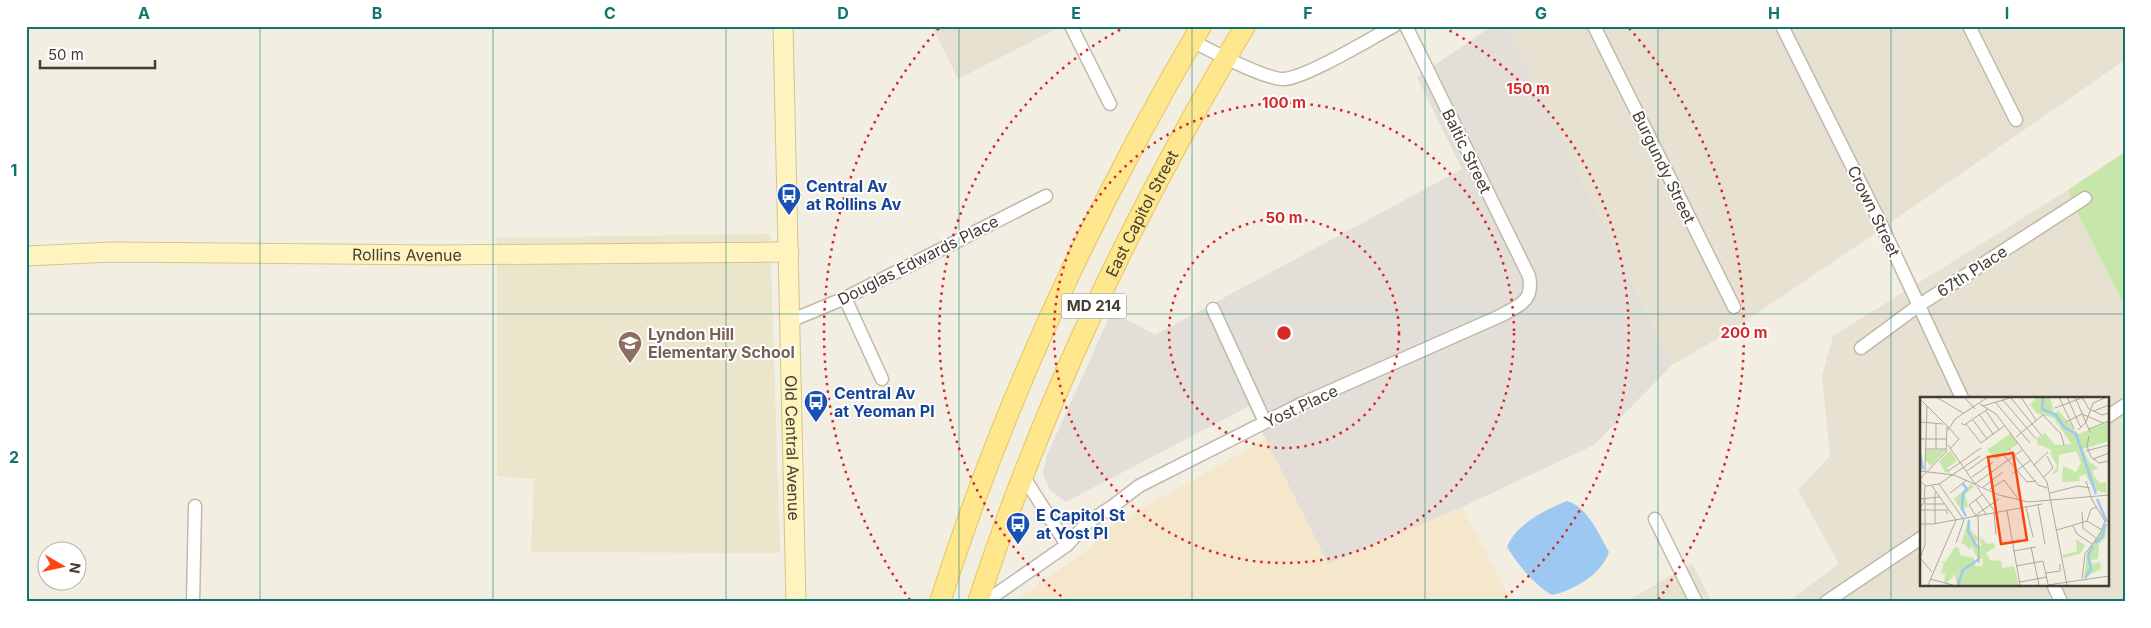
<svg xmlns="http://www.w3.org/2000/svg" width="2151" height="628" font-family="Inter,sans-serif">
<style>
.residential{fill:#e6e1d0;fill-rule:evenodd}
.commercial{fill:#f5e7cc}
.industrial{fill:#e3dfd8}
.education{fill:#ebe5cc}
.green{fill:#c7e7aa}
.water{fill:#9dc8f1}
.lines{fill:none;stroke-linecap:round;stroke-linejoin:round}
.street-casing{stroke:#c0b9a8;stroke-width:15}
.secondary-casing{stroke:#d3c691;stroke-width:21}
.primary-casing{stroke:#e5c65e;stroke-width:22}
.street{stroke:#fff;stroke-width:12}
.secondary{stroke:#fff4bf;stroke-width:19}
.primary{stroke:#ffe78e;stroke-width:20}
.grid{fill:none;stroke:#0f766e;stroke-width:1;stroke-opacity:0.55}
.ring{fill:none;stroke:#d62828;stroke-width:2.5;stroke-dasharray:2.5 5}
.labels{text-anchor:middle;stroke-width:4;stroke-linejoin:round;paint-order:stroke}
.shield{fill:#fff;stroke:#7b7870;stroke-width:1}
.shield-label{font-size:15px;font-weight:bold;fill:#433e33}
.street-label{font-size:16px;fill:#433e33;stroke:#fff}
.transit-label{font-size:16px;font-weight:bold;fill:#164399;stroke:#fff;text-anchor:start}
.education-label{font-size:16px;font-weight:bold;fill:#785e54;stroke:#fff;text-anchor:start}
.inset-river{fill:none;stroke:#9dc8f1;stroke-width:2.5}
.inset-road{fill:none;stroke:#aca89c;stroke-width:1}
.view{fill:#fd440e;fill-opacity:0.15;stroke:#fd440e;stroke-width:2.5}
.inset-edge{fill:none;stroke:#433e33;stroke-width:2.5}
.centre{fill:#d62828;stroke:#fff;stroke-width:2.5}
.ring-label{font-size:15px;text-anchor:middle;font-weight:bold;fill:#d62828;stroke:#fff;stroke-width:4;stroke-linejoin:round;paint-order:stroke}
.neatline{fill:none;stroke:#0f766e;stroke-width:2}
.grid-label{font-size:16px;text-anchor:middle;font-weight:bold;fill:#0f766e}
</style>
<rect width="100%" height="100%" fill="#f2eee2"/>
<path class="residential" d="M 932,26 L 1062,26 L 958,79 Z
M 1507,26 L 2125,26 L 2125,60 L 1858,245 L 1732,330 L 1672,365 Z
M 2068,190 L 2077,212 L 2125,307 L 2125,602 L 1787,602 L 1839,564 L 1798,490 L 1830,456 L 1822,376 L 1833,336 ZM 1921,398 L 2107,398 L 2107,584 L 1921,584 Z
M 1692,563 L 1712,602 L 1626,602 Z"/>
<path class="commercial" d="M 1266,439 L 1328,564 L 1462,507 L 1512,602 L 1013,602 L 1089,549 L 1107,528 Z"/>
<path class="industrial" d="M 1492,26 L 1507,26 L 1672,365 L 1594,445 L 1462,507 L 1328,564 L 1249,406 L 1066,502 L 1050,490 L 1043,474 L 1047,455 L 1112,311 L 1155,335 L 1462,169 L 1417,77 Z"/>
<path class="education" d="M 770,234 L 780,553 L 531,552 L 534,479 L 497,476 L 497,238 Z"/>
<path class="green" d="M 2125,152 L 2125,307 L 2077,212 L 2068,190 Z"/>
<path class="water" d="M 1567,501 C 1588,507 1599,535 1609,552 C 1601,575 1574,590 1552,595 C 1534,584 1518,565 1507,547 C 1516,524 1545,510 1567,501 Z"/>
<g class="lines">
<defs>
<path id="street" d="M 1071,26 L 1110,104
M 1594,26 L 1734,307
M 1782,26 L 1879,220 L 1962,398
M 1969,26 L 2016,120
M 1192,41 C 1210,50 1266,80 1284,79 C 1306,78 1371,38 1394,26
M 845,298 L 882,379
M 1213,309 L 1265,422
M 790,321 L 845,298 L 1046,196
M 1861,348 L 1918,306 L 2085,198
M 2107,417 L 2125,405
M 1023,476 L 1067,545
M 1655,519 L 1696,602
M 2053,584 L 2061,602
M 193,602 L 195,506
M 985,602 L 1067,545 L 1087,523 L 1113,506 L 1139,486 L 1301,404 L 1500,316 C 1520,305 1534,301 1529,276 L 1406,26
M 1826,602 L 1921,538"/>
<g id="secondary">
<path id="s1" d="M 783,26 L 796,602"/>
<path id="s2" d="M 26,256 L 112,252 L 436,255 L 789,252"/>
</g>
<g id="primary">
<path d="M 940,602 C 1004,401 1094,208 1201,26"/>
<path id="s3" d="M 978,602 C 1045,397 1135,211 1245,26"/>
</g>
</defs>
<use href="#street" class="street-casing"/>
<use href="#secondary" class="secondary-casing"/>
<use href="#primary" class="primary-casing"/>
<use href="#street" class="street"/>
<use href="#secondary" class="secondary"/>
<use href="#primary" class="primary"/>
</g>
<path class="grid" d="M 260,26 L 260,602M 493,26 L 493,602M 726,26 L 726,602M 959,26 L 959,602M 1192,26 L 1192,602M 1425,26 L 1425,602M 1658,26 L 1658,602M 1891,26 L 1891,602M 26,314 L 2125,314"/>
<g class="ring">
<circle cx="1284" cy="333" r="115"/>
<circle cx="1284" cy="333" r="230"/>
<path d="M1067 601A345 345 0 0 1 1125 27M1443 27A345 345 0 0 1 1501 601"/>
<path d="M910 600A460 460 0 0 1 939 28M1629 28A460 460 0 0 1 1658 600"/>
</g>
<defs>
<symbol id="bus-pin" viewBox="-11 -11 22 30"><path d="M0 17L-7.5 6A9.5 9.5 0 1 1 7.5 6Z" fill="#1a4fb4" stroke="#fff"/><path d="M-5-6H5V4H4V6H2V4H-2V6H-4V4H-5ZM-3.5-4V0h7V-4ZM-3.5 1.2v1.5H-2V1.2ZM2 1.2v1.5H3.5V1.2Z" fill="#fff"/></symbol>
<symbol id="school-pin" viewBox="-11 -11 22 30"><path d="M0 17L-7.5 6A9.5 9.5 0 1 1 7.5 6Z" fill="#8d6e63" stroke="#fff"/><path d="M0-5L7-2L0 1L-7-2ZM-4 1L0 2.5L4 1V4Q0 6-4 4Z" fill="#fff"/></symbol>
</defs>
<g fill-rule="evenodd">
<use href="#bus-pin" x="775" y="181" width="28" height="38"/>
<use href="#school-pin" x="616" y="329" width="28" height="38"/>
<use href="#bus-pin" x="802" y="388" width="28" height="38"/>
<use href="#bus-pin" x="1004" y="510" width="28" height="38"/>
</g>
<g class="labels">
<rect class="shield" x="1061.5" y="293.5" width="65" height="25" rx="4"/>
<g class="shield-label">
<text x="1094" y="311">MD 214</text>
</g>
<g class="street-label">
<text transform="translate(1467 151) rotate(64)" y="6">Baltic Street</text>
<text transform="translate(1664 167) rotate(64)" y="6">Burgundy Street</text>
<text transform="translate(1874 211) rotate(64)" y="6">Crown Street</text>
<text dy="6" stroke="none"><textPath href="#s3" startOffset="422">East Capitol Street</textPath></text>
<text dy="6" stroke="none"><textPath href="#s2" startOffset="381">Rollins Avenue</textPath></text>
<text transform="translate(918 260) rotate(-27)" y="6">Douglas Edwards Place</text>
<text transform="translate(1972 271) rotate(-33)" y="6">67th Place</text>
<text transform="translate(1301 406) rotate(-25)" y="6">Yost Place</text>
<text dy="6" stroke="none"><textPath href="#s1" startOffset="422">Old Central Avenue</textPath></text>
</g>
<g class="transit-label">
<text x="806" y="192">Central Av<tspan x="806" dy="18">at Rollins Av</tspan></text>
<text x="834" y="399">Central Av<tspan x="834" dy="18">at Yeoman Pl</tspan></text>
<text x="1036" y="521">E Capitol St<tspan x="1036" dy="18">at Yost Pl</tspan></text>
</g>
<g class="education-label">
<text x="648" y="340">Lyndon Hill<tspan x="648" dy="18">Elementary School</tspan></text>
</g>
</g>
<g transform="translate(1920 397)">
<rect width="189" height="189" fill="#f2eee2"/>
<path d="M 117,0 L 130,0 L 134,16 L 139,14 L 158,37 L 189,25 L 189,44 L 163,52 L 169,65 L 179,71 L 173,73 L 173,78 L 180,86 L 186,85 L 187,96 L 174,93 L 165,77 L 159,80 L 160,84 L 142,85 L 143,69 L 156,75 L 161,66 L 156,54 L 139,58 L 138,74 L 136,76 L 132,78 L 137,69 L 130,56 L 132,53 L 117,47 L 117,41 L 125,36 L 135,48 L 151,47 L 134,21 L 116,16 L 110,7 ZM 91,36 L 98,47 L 76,62 L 67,53 ZM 6,53 L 26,53 L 11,69 L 6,64 ZM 30,53 L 37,64 L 27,71 L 30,76 L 25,75 L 19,65 ZM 51,87 L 54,89 L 45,98 L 48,109 L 42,114 L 34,102 ZM 49,121 L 51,133 L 59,142 L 55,146 L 61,150 L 60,140 L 67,147 L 74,146 L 75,150 L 66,156 L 70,163 L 81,164 L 82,171 L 94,169 L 99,188 L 37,188 L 35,177 L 27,186 L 24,185 L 25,177 L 21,176 L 24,166 L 20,165 L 26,164 L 35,150 L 39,151 L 40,158 L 54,161 L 55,169 L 62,169 L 63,162 L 57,161 L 52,150 L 49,153 L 45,147 L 41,147 ZM 185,126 L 186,139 L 179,147 L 178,162 L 171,163 L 175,170 L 174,166 L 180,165 L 181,172 L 164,181 L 167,156 ZM 156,142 L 165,148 L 160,157 L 143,161 L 143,158 L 157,154 Z" fill="#c7e7aa"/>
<path class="inset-river" d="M 123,0 L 122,12 L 136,18 L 144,30 L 156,37 L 176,97M 0,56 L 3,72M 43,87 L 47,92 L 43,96 L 42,112 L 46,119M 177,102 L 187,125M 49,123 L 48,134 L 57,150M 175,146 L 182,140 L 186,127M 165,181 L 171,172 L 168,159 L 173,149M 38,188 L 43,173 L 59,162"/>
<path class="inset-road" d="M 16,0 L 43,16M 44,0 L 55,12M 101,0 L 116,23M 139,0 L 154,32M 147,0 L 161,31M 155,0 L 170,35M 162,0 L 169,12 L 182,18 L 189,16M 91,1 L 121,38M 0,2 L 29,31M 83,3 L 116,42M 75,5 L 110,46M 60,7 L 76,17 L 127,85 L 147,188M 63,9 L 93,0M 135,11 L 164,0M 66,14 L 79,33M 174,14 L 189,8M 59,17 L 73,37M 53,23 L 67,42M 0,25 L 23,27M 146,25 L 162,17 L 183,26M 41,26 L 44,28 L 68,12M 16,27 L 16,52M 46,27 L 61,46 L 84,29M 30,32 L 39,42 L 30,52M 169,32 L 189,24M 28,33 L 35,22 L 68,0M 158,33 L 166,25 L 173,6 L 187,0M 169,39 L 167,49 L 171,60 L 179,66 L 189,64M 96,40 L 123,18 L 141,37 L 144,48M 0,42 L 26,42M 28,48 L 55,87 L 102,53M 5,52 L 26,52M 89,52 L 118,88 L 127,91M 166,54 L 189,48M 82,56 L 107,85 L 116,84M 173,62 L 189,56M 114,68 L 128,55M 0,74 L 34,78 L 79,98 L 108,105 L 189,98M 5,74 L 7,9M 28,74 L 61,51M 47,74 L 68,59M 92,77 L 111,63M 52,80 L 73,65M 124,80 L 133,71 L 127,59M 0,82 L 26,55 L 27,30M 0,84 L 6,89 L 19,87 L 60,59M 19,87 L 44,123 L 36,146M 57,90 L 76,116M 62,91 L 83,75M 70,92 L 84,83 L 99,103M 15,95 L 15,127M 30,96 L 47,83M 130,96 L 158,89 L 170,91M 0,102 L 20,100M 56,103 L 66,117M 5,107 L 24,107M 118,108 L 125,147M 106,110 L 113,140M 0,111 L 4,105 L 5,89M 1,113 L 27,113 L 27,117M 87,114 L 100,188M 162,115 L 163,131 L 177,142M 74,116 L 76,137M 56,118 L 79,102M 56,119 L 49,108 L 63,97M 58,119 L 59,166M 167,124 L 182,133M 0,127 L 13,127 L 122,107M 153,129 L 157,137 L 172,147M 137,133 L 167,124 L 171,112 L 177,110M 111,150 L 119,188M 93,154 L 116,150M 0,161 L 5,148 L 5,101M 0,161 L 12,175M 96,169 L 123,164 L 128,187M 126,176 L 140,174 L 140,167M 10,182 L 33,188M 162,182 L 165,157 L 180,137 L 185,124 L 172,103 L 166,84M 100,185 L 127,180M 8,188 L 36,123 L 12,89M 128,188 L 189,179"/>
<path class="view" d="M 93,56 L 107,143 L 81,147 L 68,60 Z"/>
<rect width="189" height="189" class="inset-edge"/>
</g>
<circle cx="1284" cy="333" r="8" class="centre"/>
<g class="ring-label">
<text x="1528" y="94">150 m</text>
<text x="1284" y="108">100 m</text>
<text x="1284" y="223">50 m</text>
<text x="1744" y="338">200 m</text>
</g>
<rect width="2151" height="628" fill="none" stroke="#ffffff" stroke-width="55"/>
<g transform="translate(62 566) rotate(99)"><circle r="24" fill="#ffffff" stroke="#b4b2ad"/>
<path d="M0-4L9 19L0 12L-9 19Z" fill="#fd440e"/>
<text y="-8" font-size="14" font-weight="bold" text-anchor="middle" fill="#433e33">N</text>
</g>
<path d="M40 60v8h115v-8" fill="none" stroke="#433e33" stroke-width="2.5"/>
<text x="48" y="60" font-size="15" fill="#433e33" stroke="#ffffff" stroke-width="4" paint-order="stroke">50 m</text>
<rect x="28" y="28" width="2096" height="572" class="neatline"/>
<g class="grid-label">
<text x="144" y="19">A</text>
<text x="377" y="19">B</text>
<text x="610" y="19">C</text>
<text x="843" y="19">D</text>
<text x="1076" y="19">E</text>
<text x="1308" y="19">F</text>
<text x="1541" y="19">G</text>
<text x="1774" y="19">H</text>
<text x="2007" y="19">I</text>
<text x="14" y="176">1</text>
<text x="14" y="463">2</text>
</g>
</svg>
